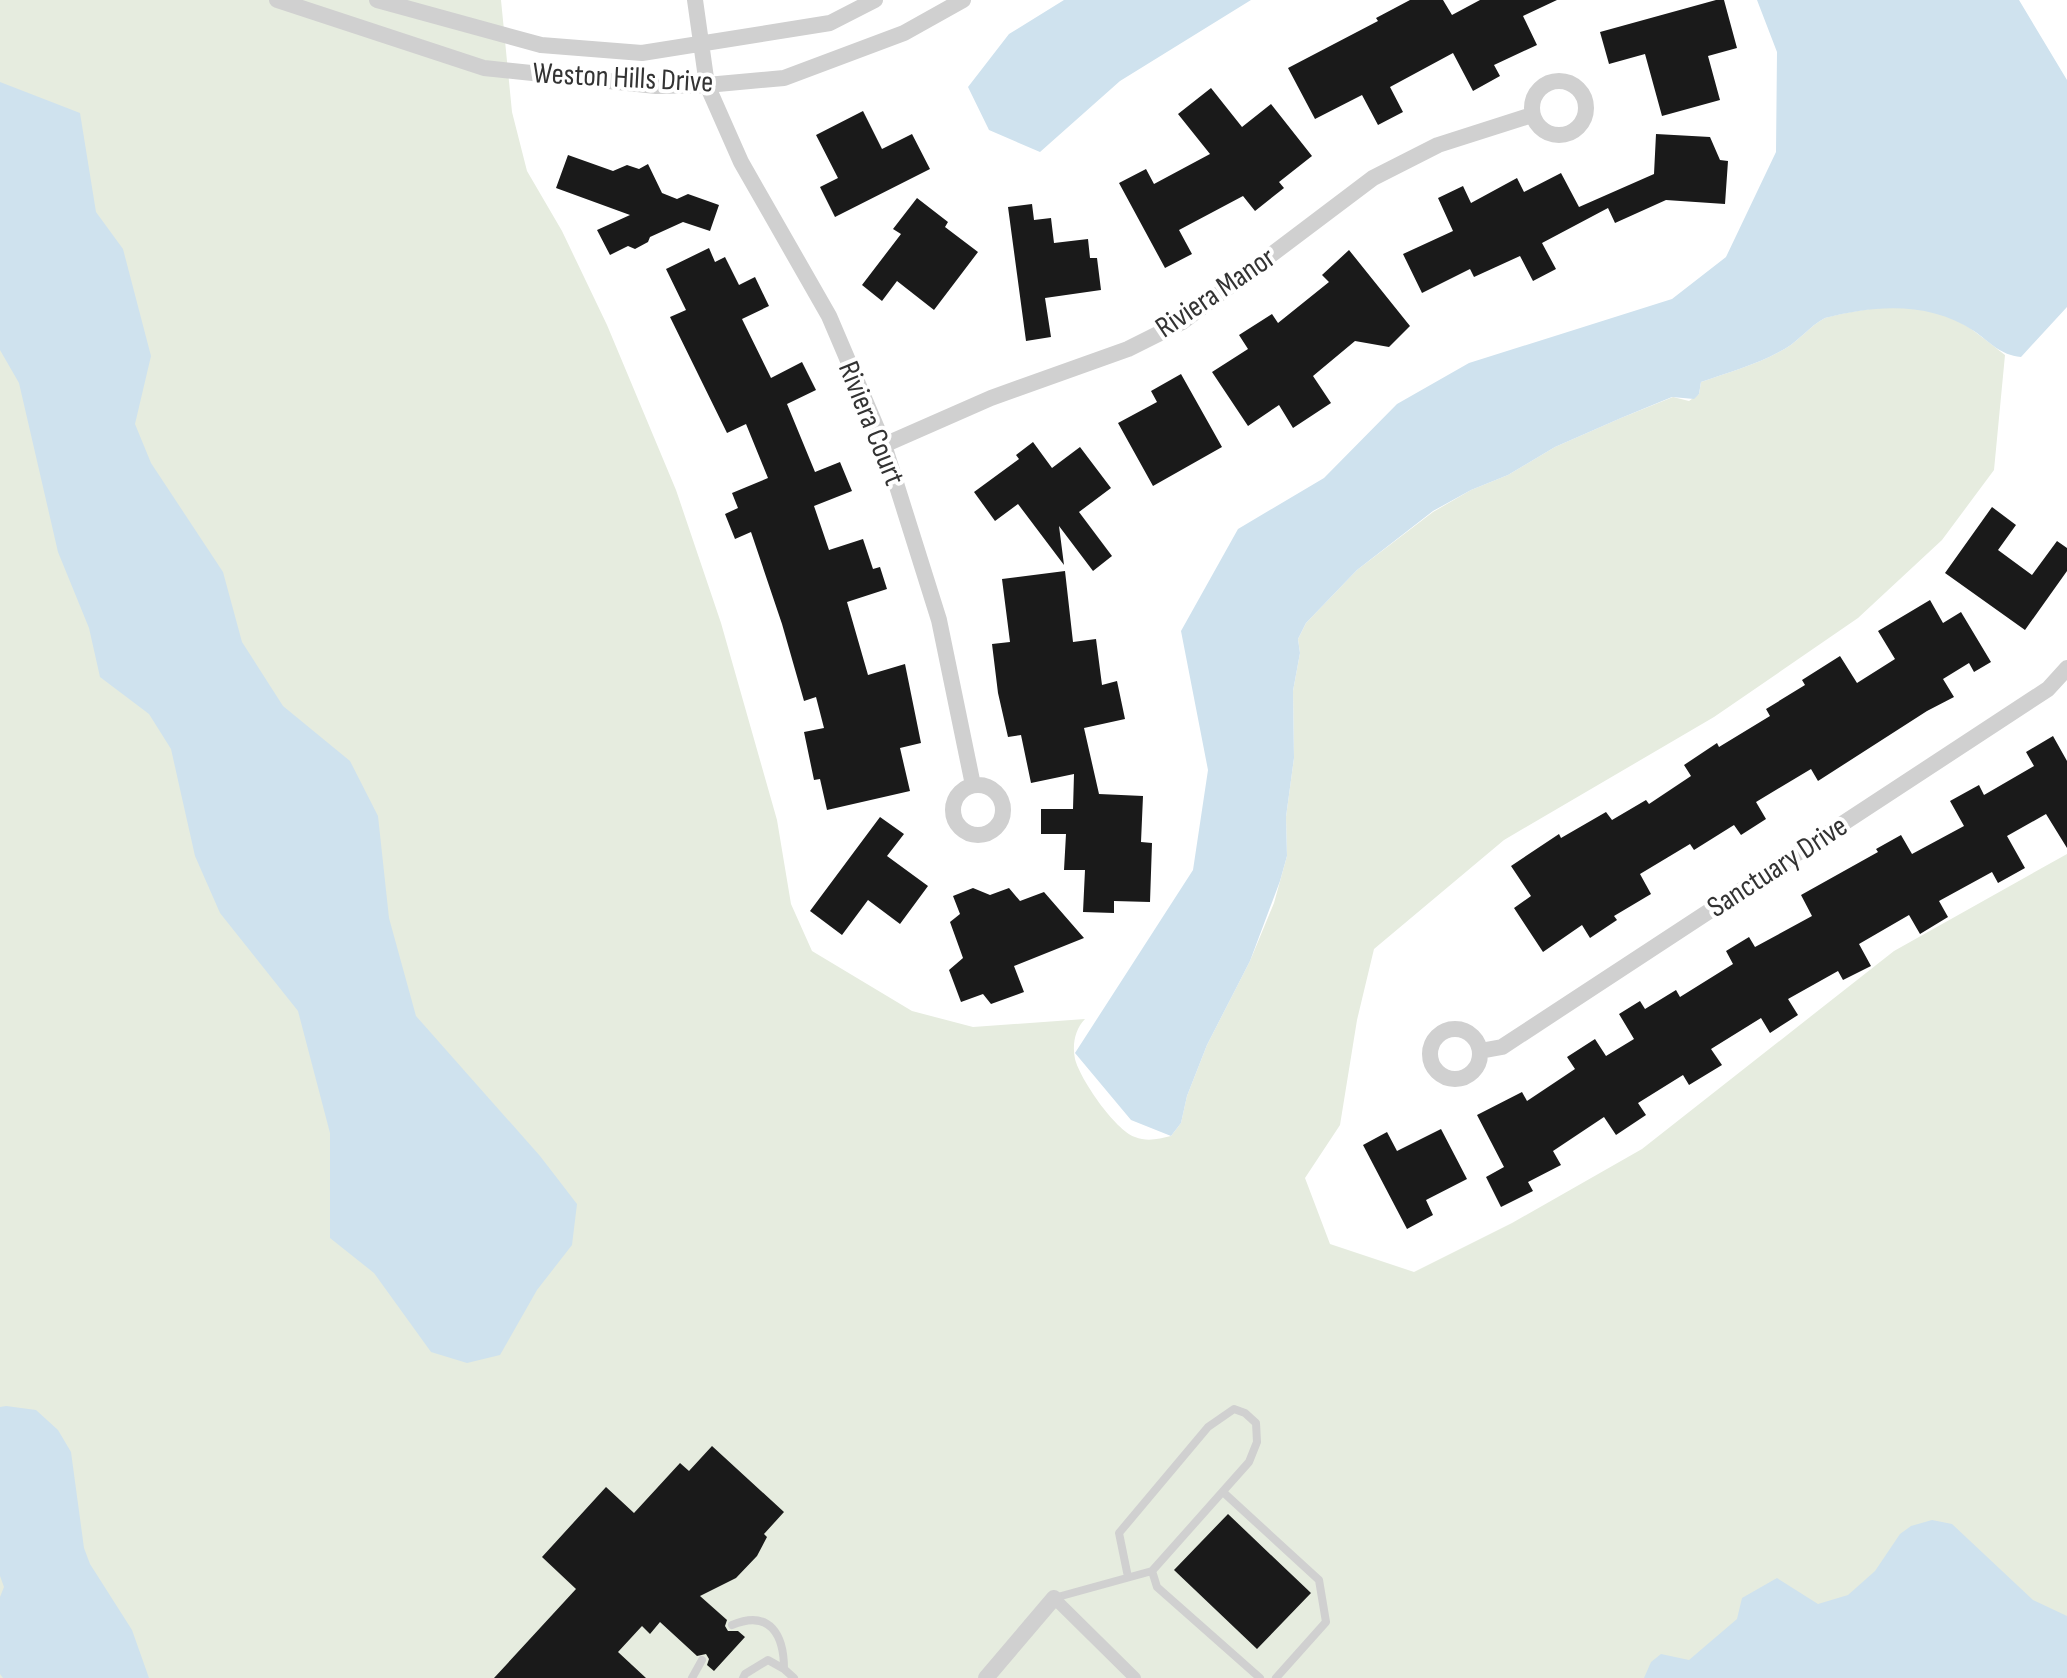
<svg xmlns="http://www.w3.org/2000/svg" width="2067" height="1678" font-family="'Sofia Sans Condensed',sans-serif">
<style>
.green{fill:#e6ecdf}
.water{fill:#cfe2ee}
.building{fill:#1a1a1a}
.lines{fill:none;stroke-linecap:round;stroke-linejoin:round}
.service{stroke:#d0d0d0;stroke-width:8}
.pedestrian{stroke:#d0d0d0;stroke-width:12}
.minor{stroke:#d0d0d0;stroke-width:16}
.labels{text-anchor:middle;stroke-width:8;stroke-linejoin:round;paint-order:stroke}
.street-label{font-size:30px;fill:#333;stroke:#fff}
</style>
<rect width="100%" height="100%" fill="#fff"/>
<path class="green" d="M 0,0 L 501,0 L 512,112 L 527,171 L 562,231 L 607,325 L 676,490 L 721,623 L 777,820 L 791,904 L 812,951 L 912,1011 L 973,1027 L 1085,1019 C 1075,1029 1072,1045 1075,1059 C 1080,1079 1115,1130 1135,1137 C 1147,1142 1159,1139 1171,1136 L 1181,1123 L 1187,1096 L 1207,1045 L 1250,961 L 1274,903 L 1287,856 L 1286,817 L 1294,758 L 1293,691 L 1300,653 L 1298,639 L 1306,623 L 1357,570 L 1433,512 L 1471,490 L 1508,475 L 1555,447 L 1621,418 L 1673,397 L 1689,401 L 1699,394 L 1701,382 C 1727,373 1755,365 1779,352 C 1797,344 1809,326 1825,318 C 1863,308 1911,301 1948,316 C 1969,325 1987,341 2005,355 L 1994,470 L 1942,540 L 1858,618 L 1714,717 L 1504,840 L 1374,949 L 1357,1020 L 1340,1125 L 1305,1178 L 1330,1244 L 1414,1272 L 1512,1223 L 1642,1149 L 1894,951 L 2067,854 L 2067,1678 L 0,1678 Z"/>
<path class="water" d="M 1064,0 L 1251,0 L 1120,81 L 1040,152 L 989,130 L 968,87 L 1009,34 Z
M 1757,0 L 2019,0 L 2067,80 L 2067,307 L 2021,357 C 2000,355 1990,342 1974,331 C 1929,301 1875,305 1825,318 C 1809,326 1797,344 1779,352 C 1755,365 1727,373 1701,382 L 1699,394 L 1694,399 L 1672,397 L 1621,418 L 1555,447 L 1508,475 L 1471,490 L 1433,511 L 1357,570 L 1306,623 L 1298,639 L 1300,653 L 1293,691 L 1294,758 L 1286,817 L 1287,856 L 1280,881 L 1250,961 L 1207,1045 L 1187,1096 L 1181,1123 L 1171,1136 L 1131,1120 L 1075,1053 L 1193,870 L 1208,770 L 1181,631 L 1238,529 L 1324,478 L 1397,404 L 1469,363 L 1672,299 L 1726,257 L 1776,152 L 1777,52 Z
M 0,82 L 80,113 L 96,212 L 123,249 L 151,356 L 135,424 L 151,463 L 223,572 L 242,642 L 283,706 L 350,761 L 378,816 L 389,918 L 416,1016 L 540,1156 L 577,1204 L 572,1245 L 537,1290 L 500,1355 L 467,1363 L 431,1352 L 374,1273 L 330,1238 L 330,1133 L 298,1011 L 220,913 L 195,856 L 171,749 L 149,714 L 100,677 L 89,628 L 58,552 L 19,383 L 0,350 Z
M 6,1406 L 36,1410 L 58,1430 L 71,1452 L 84,1548 L 90,1564 L 132,1630 L 149,1678 L 3,1678 L 0,1674 L 0,1597 L 4,1587 L 0,1576 L 0,1407 Z
M 1932,1520 L 1952,1524 L 2033,1600 L 2067,1616 L 2067,1678 L 1644,1678 L 1651,1662 L 1661,1654 L 1689,1660 L 1737,1619 L 1742,1598 L 1777,1578 L 1818,1604 L 1848,1595 L 1875,1571 L 1900,1534 L 1911,1526 Z"/>
<path class="building" d="M 1410,0 L 1443,0 L 1452,15 L 1480,0 L 1557,0 L 1523,16 L 1537,45 L 1494,65 L 1500,76 L 1473,91 L 1453,53 L 1390,87 L 1403,112 L 1378,125 L 1362,95 L 1315,119 L 1288,68 L 1378,21 L 1376,18 Z
M 1716,0 L 1724,0 L 1737,48 L 1708,56 L 1720,100 L 1662,116 L 1645,54 L 1609,64 L 1600,32 Z
M 1211,88 L 1242,127 L 1271,104 L 1312,156 L 1279,182 L 1284,188 L 1255,211 L 1243,196 L 1179,230 L 1192,254 L 1165,268 L 1119,183 L 1146,169 L 1154,184 L 1210,154 L 1178,114 Z
M 863,111 L 882,149 L 912,134 L 930,169 L 835,217 L 820,187 L 838,178 L 816,135 Z
M 1656,134 L 1710,137 L 1720,160 L 1728,161 L 1725,204 L 1666,200 L 1615,223 L 1608,208 L 1542,243 L 1556,269 L 1533,281 L 1520,256 L 1474,277 L 1470,269 L 1422,293 L 1403,254 L 1453,231 L 1438,198 L 1463,186 L 1471,203 L 1517,178 L 1524,192 L 1561,173 L 1579,207 L 1654,174 Z
M 568,155 L 613,171 L 627,165 L 639,169 L 648,164 L 662,193 L 677,199 L 688,194 L 719,205 L 710,231 L 683,222 L 650,237 L 648,242 L 635,249 L 628,246 L 610,255 L 597,230 L 630,215 L 556,188 Z
M 917,198 L 948,222 L 945,227 L 978,252 L 934,310 L 897,281 L 882,301 L 862,285 L 901,234 L 893,229 Z
M 1032,204 L 1034,220 L 1051,218 L 1054,243 L 1088,239 L 1090,258 L 1097,258 L 1101,290 L 1045,298 L 1051,337 L 1026,341 L 1008,207 Z
M 709,248 L 715,262 L 725,257 L 739,285 L 755,277 L 769,306 L 742,319 L 771,378 L 802,362 L 816,390 L 787,404 L 815,472 L 840,462 L 852,491 L 814,506 L 829,550 L 863,539 L 873,569 L 880,567 L 887,589 L 847,602 L 868,675 L 905,664 L 921,743 L 900,748 L 910,791 L 827,810 L 820,779 L 814,780 L 804,732 L 824,728 L 816,697 L 804,701 L 782,624 L 751,532 L 735,539 L 725,514 L 738,508 L 732,493 L 768,478 L 746,424 L 727,433 L 670,317 L 686,310 L 666,269 Z
M 1349,250 L 1410,326 L 1389,347 L 1355,341 L 1313,376 L 1331,403 L 1293,428 L 1279,405 L 1248,426 L 1212,372 L 1248,349 L 1239,335 L 1272,314 L 1278,323 L 1329,282 L 1322,275 Z
M 1181,374 L 1222,447 L 1153,486 L 1118,423 L 1157,402 L 1151,391 Z
M 1033,442 L 1052,468 L 1080,447 L 1111,488 L 1079,512 L 1112,556 L 1093,571 L 1059,526 L 1064,565 L 1018,504 L 995,521 L 974,492 L 1019,459 L 1016,455 Z
M 1992,507 L 2016,525 L 1998,550 L 2032,575 L 2057,541 L 2067,548 L 2067,571 L 2025,630 L 1945,573 Z
M 1065,571 L 1073,642 L 1096,639 L 1102,685 L 1117,681 L 1125,719 L 1084,728 L 1099,794 L 1143,796 L 1141,842 L 1152,843 L 1150,902 L 1114,901 L 1114,913 L 1083,912 L 1085,870 L 1064,870 L 1066,834 L 1041,834 L 1041,809 L 1073,809 L 1074,774 L 1031,783 L 1021,735 L 1008,737 L 998,693 L 992,644 L 1010,642 L 1002,579 Z
M 1930,600 L 1943,623 L 1961,612 L 1991,662 L 1974,672 L 1969,663 L 1943,679 L 1954,697 L 1927,711 L 1818,781 L 1811,769 L 1756,802 L 1766,819 L 1741,835 L 1734,825 L 1694,850 L 1690,844 L 1640,874 L 1651,894 L 1614,916 L 1617,920 L 1590,938 L 1582,925 L 1543,952 L 1514,908 L 1531,896 L 1511,866 L 1559,834 L 1561,838 L 1606,812 L 1612,820 L 1646,800 L 1649,804 L 1691,776 L 1684,765 L 1717,743 L 1719,747 L 1770,716 L 1766,709 L 1805,685 L 1802,680 L 1840,656 L 1857,683 L 1895,659 L 1878,631 Z
M 2053,736 L 2067,761 L 2067,848 L 2046,814 L 2007,836 L 2025,868 L 1998,883 L 1992,872 L 1939,901 L 1948,917 L 1920,934 L 1909,915 L 1859,944 L 1871,966 L 1843,980 L 1838,971 L 1788,999 L 1798,1015 L 1770,1033 L 1761,1018 L 1711,1049 L 1722,1065 L 1689,1085 L 1683,1075 L 1638,1103 L 1646,1115 L 1616,1135 L 1604,1117 L 1553,1151 L 1561,1165 L 1528,1182 L 1533,1191 L 1501,1207 L 1486,1177 L 1504,1167 L 1477,1115 L 1522,1092 L 1527,1101 L 1575,1069 L 1567,1057 L 1595,1039 L 1606,1056 L 1634,1039 L 1619,1014 L 1640,1001 L 1645,1009 L 1676,990 L 1680,997 L 1733,964 L 1726,951 L 1749,937 L 1755,947 L 1812,916 L 1801,895 L 1878,852 L 1876,849 L 1901,835 L 1912,854 L 1964,826 L 1950,801 L 1979,785 L 1984,795 L 2034,766 L 2026,752 Z
M 880,817 L 904,834 L 887,856 L 928,886 L 900,924 L 868,900 L 842,935 L 810,911 Z
M 973,888 L 990,895 L 1009,888 L 1020,901 L 1044,892 L 1084,938 L 1014,966 L 1024,992 L 991,1004 L 983,994 L 961,1002 L 949,970 L 963,958 L 950,922 L 960,914 L 953,896 Z
M 1441,1129 L 1467,1179 L 1426,1200 L 1433,1215 L 1407,1229 L 1363,1145 L 1387,1132 L 1397,1151 Z
M 712,1446 L 784,1512 L 764,1534 L 767,1537 L 757,1556 L 736,1578 L 700,1596 L 727,1620 L 725,1626 L 728,1631 L 738,1631 L 745,1637 L 714,1671 L 707,1665 L 709,1659 L 706,1654 L 697,1656 L 660,1622 L 650,1634 L 642,1626 L 618,1652 L 646,1678 L 494,1678 L 576,1589 L 542,1557 L 606,1487 L 634,1513 L 680,1463 L 689,1471 Z
M 1228,1514 L 1311,1593 L 1257,1649 L 1174,1570 Z"/>
<g class="lines">
<path class="service" d="M 1223,1492 L 1319,1580 L 1326,1622 L 1276,1678
M 1152,1571 L 1157,1587 L 1260,1678
M 1054,1598 L 1152,1571 L 1249,1462 L 1257,1442 L 1256,1423 L 1245,1413 L 1234,1409 L 1208,1427 L 1119,1533 L 1128,1577
M 732,1625 C 770,1609 784,1635 784,1669 L 794,1678
M 692,1678 L 702,1660
M 743,1678 L 745,1674 L 768,1660 L 784,1669"/>
<path class="pedestrian" d="M 1054,1598 L 1135,1678"/>
<path class="minor" d="M 277,0 L 484,68 L 656,86 L 707,85 L 784,78 L 904,33 L 963,0
M 377,0 L 541,45 L 642,53 L 830,23 L 875,0
M 695,0 L 707,85 L 741,162 L 829,316 L 884,445 L 939,620 L 973,785
M1532 108a27 27 0 1 1 54 0a27 27 0 1 1-54 0Z
M 884,445 L 991,398 L 1128,349 L 1182,322 L 1373,178 L 1438,145 L 1532,115
M953 810a25 25 0 1 1 50 0a25 25 0 1 1-50 0Z
M1430 1054a25 25 0 1 1 50 0a25 25 0 1 1-50 0Z
M 1480,1051 L 1502,1047 L 2048,689 L 2067,668
M 986,1678 L 1054,1598"/>
</g>
<g class="labels">
<g class="street-label">
<text transform="translate(623 77) rotate(3)" y="10">Weston Hills Drive</text>
<text transform="translate(1215 292) rotate(-34)" y="10">Riviera Manor</text>
<text transform="translate(872 423) rotate(68)" y="10">Riviera Court</text>
<text transform="translate(1777 866) rotate(-33)" y="10">Sanctuary Drive</text>
</g>
</g>
</svg>
